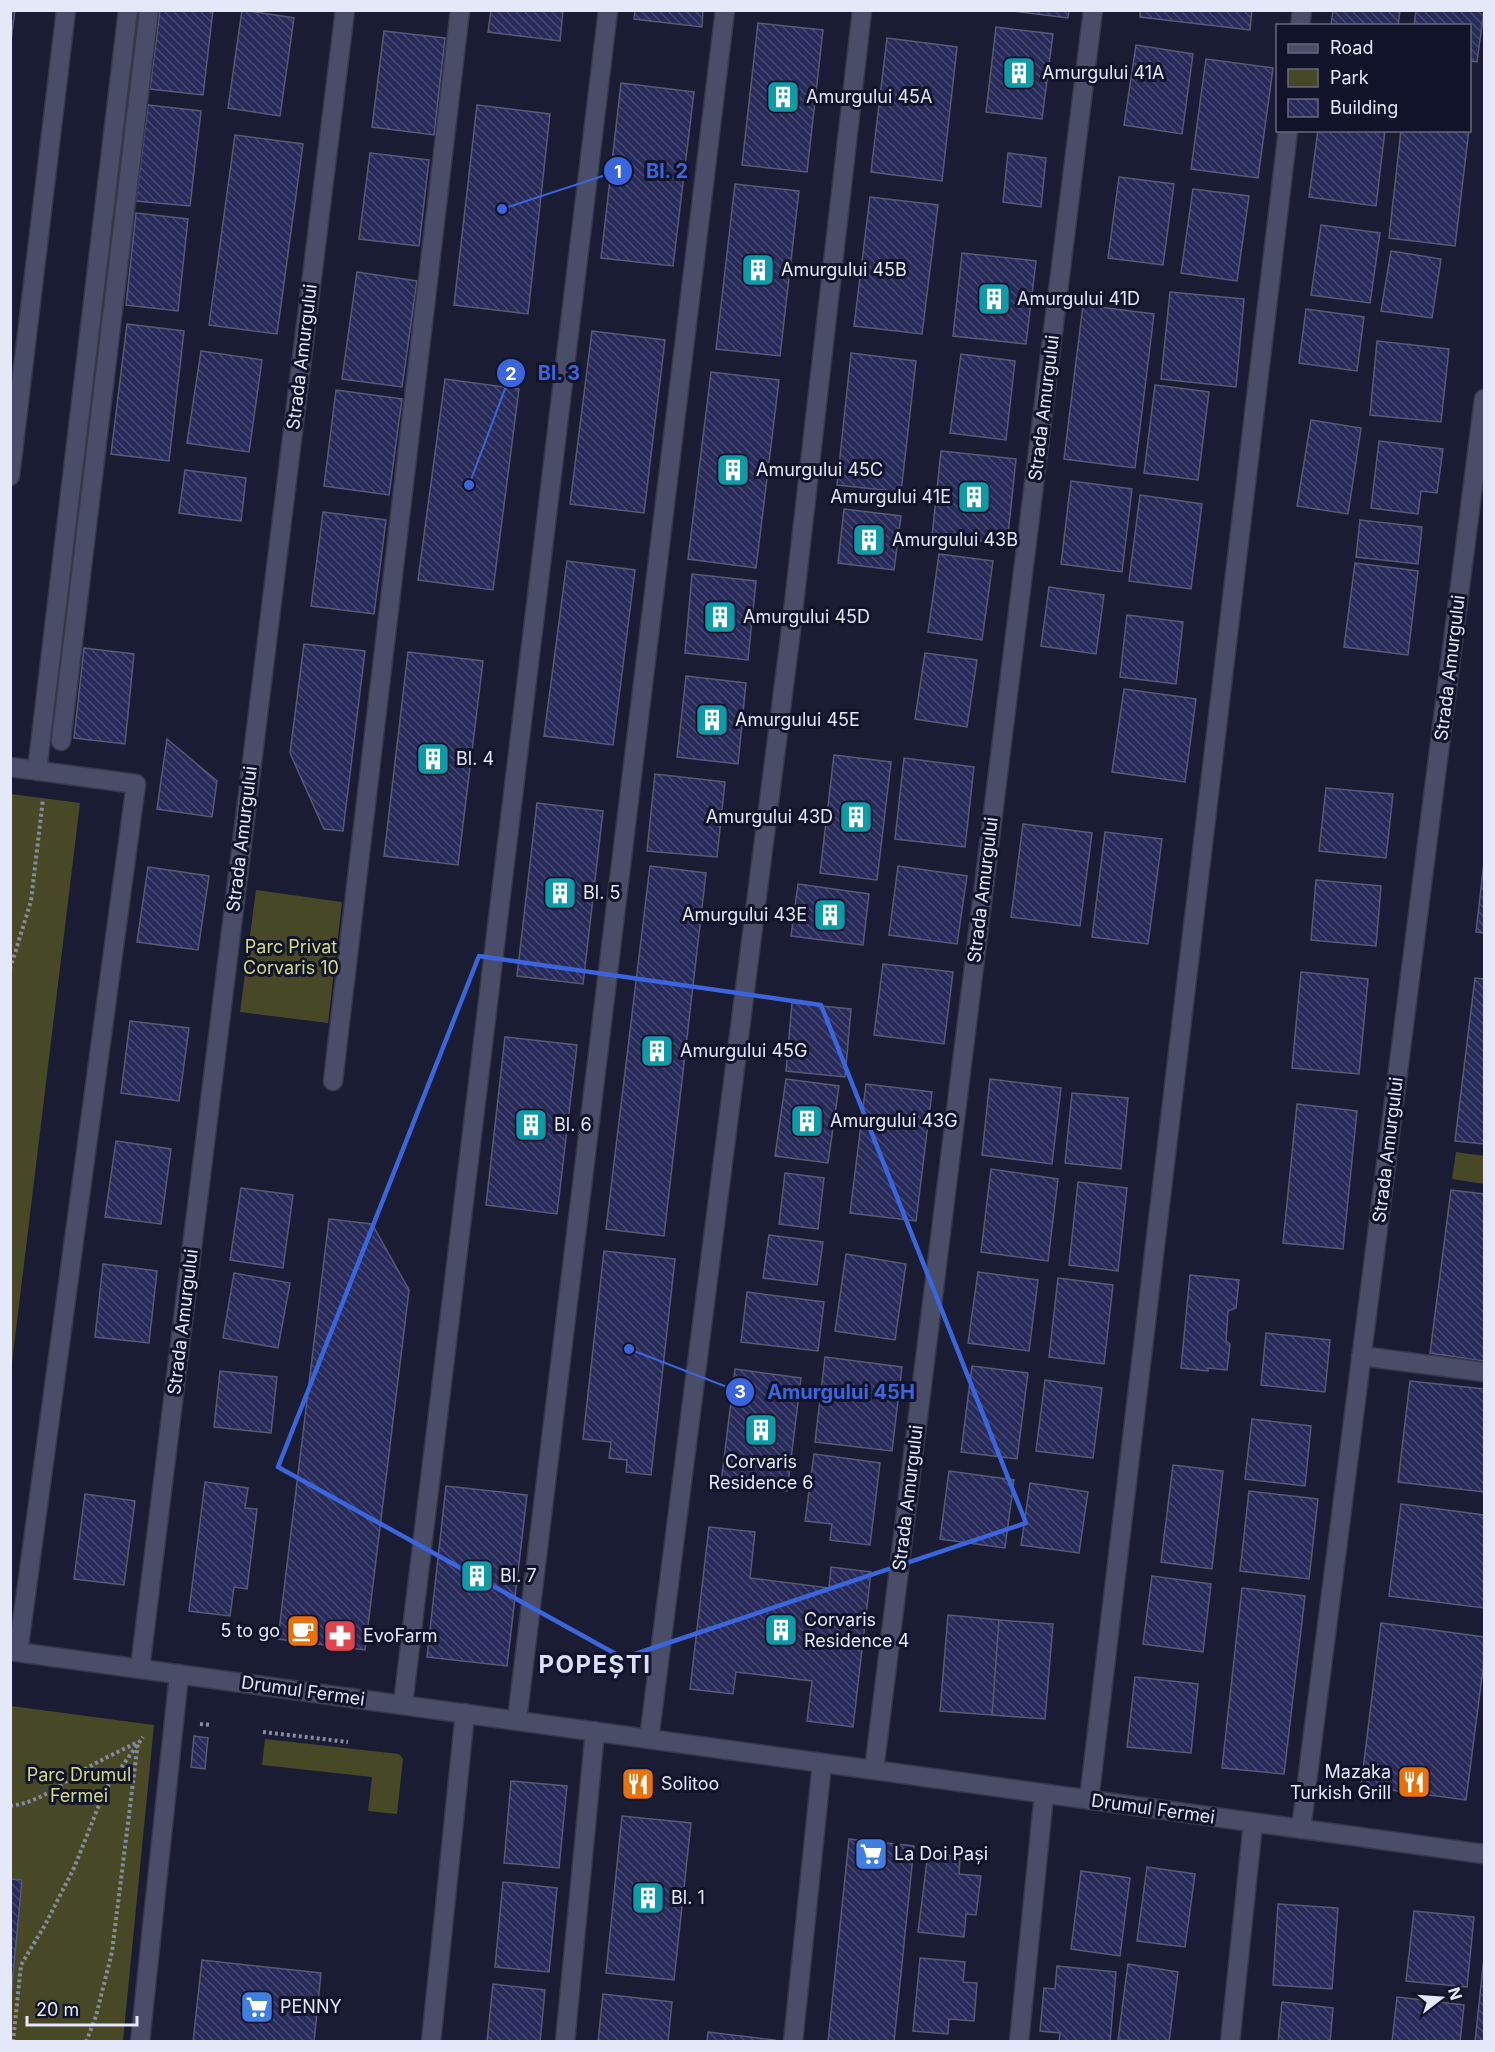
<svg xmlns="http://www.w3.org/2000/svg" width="1495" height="2052" font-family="Inter,sans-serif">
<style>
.green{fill:#474926}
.building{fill:url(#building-back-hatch);stroke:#565a76;stroke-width:1.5}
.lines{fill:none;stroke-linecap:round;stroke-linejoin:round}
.minor-casing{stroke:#37384c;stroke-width:21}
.path{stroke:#87899d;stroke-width:4;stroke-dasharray:3 3;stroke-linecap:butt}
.minor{stroke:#494d68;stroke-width:18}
.marked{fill:none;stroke:#3b65dd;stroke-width:4.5;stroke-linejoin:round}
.labels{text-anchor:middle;stroke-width:6;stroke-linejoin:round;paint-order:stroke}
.poi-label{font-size:18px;fill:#e5e8f8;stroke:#11132a;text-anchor:start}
.street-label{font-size:18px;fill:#e5e8f8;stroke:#11132a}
.park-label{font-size:18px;fill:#d3da80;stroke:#11132a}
.district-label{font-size:24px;font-weight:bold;letter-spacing:1.5px;fill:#dadffc;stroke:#11132a}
.leader{fill:none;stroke:#3b65dd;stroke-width:2}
.callout-dot{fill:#3b65dd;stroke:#11132a;stroke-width:2}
.mark-label{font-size:18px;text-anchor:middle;font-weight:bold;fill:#fff}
.callout-label{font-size:20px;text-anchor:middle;font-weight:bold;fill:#3b65dd;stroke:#11132a;stroke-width:6;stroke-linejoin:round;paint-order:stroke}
</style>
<defs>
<pattern id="building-back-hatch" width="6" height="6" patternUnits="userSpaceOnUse" patternTransform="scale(1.5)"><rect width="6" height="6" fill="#282a5a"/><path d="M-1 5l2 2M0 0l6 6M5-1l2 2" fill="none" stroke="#474972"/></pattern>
</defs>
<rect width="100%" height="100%" fill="#1a1c34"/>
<path class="green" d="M 11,794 L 80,803 L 11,1371 L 10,794 Z
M 256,890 L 342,902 L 328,1023 L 240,1012 Z
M 1456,1152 L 1484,1156 L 1484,1184 L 1452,1179 Z
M 11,1706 L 154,1725 L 123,2041 L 11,2042 Z
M 265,1739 L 399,1754 L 403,1759 L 397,1814 L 368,1811 L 372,1777 L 262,1765 Z"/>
<path class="building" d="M 10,10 L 15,10 L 10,48 Z
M 160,10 L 213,10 L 203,95 L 150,89 Z
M 242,10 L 294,18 L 280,116 L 228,108 Z
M 491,10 L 563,10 L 560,41 L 488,32 Z
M 635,10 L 703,10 L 702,27 L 634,19 Z
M 1005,10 L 1069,10 L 1068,18 Z
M 1140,10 L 1252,10 L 1250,30 L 1140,17 Z
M 1333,10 L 1400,10 L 1398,26 L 1331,26 Z
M 1416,10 L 1484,10 L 1477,62 L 1470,61 L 1470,26 L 1414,26 Z
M 758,23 L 823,30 L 807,172 L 742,165 Z
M 996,27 L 1053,34 L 1042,119 L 986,112 Z
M 384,31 L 445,38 L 434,135 L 372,127 Z
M 887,38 L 957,47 L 942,181 L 871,172 Z
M 1136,45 L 1193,54 L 1182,134 L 1124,125 Z
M 1206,59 L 1273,68 L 1258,178 L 1191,169 Z
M 621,83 L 694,92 L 673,266 L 601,258 Z
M 148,105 L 201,111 L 190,206 L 136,201 Z
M 477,105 L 550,114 L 528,314 L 454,305 Z
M 1318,130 L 1385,130 L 1376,206 L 1309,197 Z
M 1401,130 L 1469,130 L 1455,246 L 1389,238 Z
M 235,135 L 303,144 L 277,334 L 209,325 Z
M 370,153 L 429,160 L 419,246 L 359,239 Z
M 1008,153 L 1046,158 L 1041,207 L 1003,202 Z
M 1119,177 L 1174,184 L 1163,265 L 1108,258 Z
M 735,184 L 799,191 L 780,356 L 716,349 Z
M 1193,189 L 1249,196 L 1237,281 L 1181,273 Z
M 870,197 L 938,205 L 922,334 L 854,326 Z
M 136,213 L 188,219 L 178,311 L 126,305 Z
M 1321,225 L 1380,233 L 1370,303 L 1311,295 Z
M 1391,251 L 1441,259 L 1432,318 L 1381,311 Z
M 962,253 L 1036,261 L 1026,344 L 953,336 Z
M 357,272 L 417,281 L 402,387 L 342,379 Z
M 1170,292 L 1244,299 L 1236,387 L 1161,379 Z
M 1083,305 L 1154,314 L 1135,468 L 1064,459 Z
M 1306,309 L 1364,317 L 1357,371 L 1299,363 Z
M 127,324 L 184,331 L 169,461 L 111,454 Z
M 592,331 L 665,340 L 644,513 L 570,504 Z
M 1377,341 L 1449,349 L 1441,422 L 1370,415 Z
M 201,351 L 262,360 L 249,452 L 187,443 Z
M 851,353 L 916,361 L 901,492 L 837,485 Z
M 961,354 L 1015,361 L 1006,440 L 950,433 Z
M 711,372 L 779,380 L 756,568 L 688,559 Z
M 445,379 L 519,389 L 493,590 L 418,580 Z
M 1155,385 L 1209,392 L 1198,480 L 1144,473 Z
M 336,390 L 402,399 L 389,495 L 324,486 Z
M 1311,420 L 1361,428 L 1348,514 L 1297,506 Z
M 1379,441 L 1443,449 L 1437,493 L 1421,491 L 1418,514 L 1371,508 Z
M 941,451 L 1016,459 L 1007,544 L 932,536 Z
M 185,470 L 246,478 L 241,521 L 179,513 Z
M 1071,481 L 1132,489 L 1122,572 L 1061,564 Z
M 1140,495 L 1202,504 L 1191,589 L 1129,581 Z
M 844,509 L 901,516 L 894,570 L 838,563 Z
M 323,512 L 386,520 L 374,614 L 311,606 Z
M 1360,520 L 1422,527 L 1418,564 L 1356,557 Z
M 939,554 L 993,561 L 982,640 L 928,632 Z
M 567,561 L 635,570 L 613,745 L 544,736 Z
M 1355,563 L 1418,571 L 1408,655 L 1344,647 Z
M 692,574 L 756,581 L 748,660 L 685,653 Z
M 1049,587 L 1104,595 L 1096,654 L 1041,646 Z
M 1127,615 L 1183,622 L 1176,684 L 1120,677 Z
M 304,644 L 365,651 L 343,831 L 324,829 L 290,753 Z
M 84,648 L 134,654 L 125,744 L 74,738 Z
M 408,652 L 483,661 L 458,865 L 384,856 Z
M 925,653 L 977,660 L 967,727 L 915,719 Z
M 686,676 L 746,683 L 738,764 L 677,757 Z
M 1124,689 L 1196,699 L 1185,782 L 1112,772 Z
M 167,739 L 217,781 L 212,817 L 157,809 Z
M 834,755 L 891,762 L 877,880 L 820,873 Z
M 904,758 L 974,767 L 965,847 L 895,839 Z
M 655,774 L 725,782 L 717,857 L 647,851 Z
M 1326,788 L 1393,794 L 1386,858 L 1319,851 Z
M 537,803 L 603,811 L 583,984 L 517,976 Z
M 1023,824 L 1092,833 L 1080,926 L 1011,917 Z
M 1105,832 L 1162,839 L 1148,944 L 1092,937 Z
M 1484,862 L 1484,933 L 1476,932 Z
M 650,866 L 706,873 L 664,1236 L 606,1229 Z
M 898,866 L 967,876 L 957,944 L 889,935 Z
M 148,867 L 209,876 L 198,950 L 137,942 Z
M 1316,880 L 1381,886 L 1376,946 L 1311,940 Z
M 798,884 L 869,894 L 863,945 L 791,936 Z
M 883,964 L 953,972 L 944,1044 L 874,1035 Z
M 1301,972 L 1368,979 L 1359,1074 L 1292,1068 Z
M 1475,978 L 1484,979 L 1484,1144 L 1455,1141 Z
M 792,1003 L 851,1009 L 845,1077 L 786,1071 Z
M 130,1021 L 189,1028 L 179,1101 L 121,1093 Z
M 505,1037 L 577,1045 L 557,1214 L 486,1205 Z
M 786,1079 L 839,1086 L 828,1163 L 775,1156 Z
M 990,1079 L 1061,1088 L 1052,1164 L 982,1155 Z
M 866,1084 L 932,1092 L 916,1221 L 850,1213 Z
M 1072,1093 L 1128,1098 L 1121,1169 L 1065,1163 Z
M 1297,1104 L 1357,1111 L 1343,1249 L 1283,1243 Z
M 116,1141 L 171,1149 L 161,1224 L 105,1217 Z
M 991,1169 L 1058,1179 L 1048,1261 L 981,1252 Z
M 785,1173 L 824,1178 L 818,1229 L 779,1224 Z
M 1078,1182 L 1127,1188 L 1118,1271 L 1069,1265 Z
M 241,1188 L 293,1195 L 283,1268 L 230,1260 Z
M 1451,1190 L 1484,1194 L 1484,1361 L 1430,1353 Z
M 329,1219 L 372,1224 L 409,1290 L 365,1650 L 278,1639 Z
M 769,1235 L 823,1242 L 817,1285 L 763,1278 Z
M 604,1251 L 675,1259 L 651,1475 L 626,1472 L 627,1460 L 609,1458 L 611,1442 L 583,1439 Z
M 846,1254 L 906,1264 L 895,1340 L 835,1331 Z
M 103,1264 L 157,1271 L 149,1343 L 95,1337 Z
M 978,1272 L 1038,1280 L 1029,1351 L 968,1343 Z
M 234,1273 L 290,1283 L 278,1348 L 223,1338 Z
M 1190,1275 L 1239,1280 L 1236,1308 L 1228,1311 L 1226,1341 L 1230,1344 L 1227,1370 L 1208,1368 L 1208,1371 L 1181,1368 Z
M 1058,1278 L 1113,1285 L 1104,1364 L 1049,1357 Z
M 747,1292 L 824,1302 L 818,1351 L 741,1342 Z
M 1266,1333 L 1330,1340 L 1325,1392 L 1261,1385 Z
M 825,1357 L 902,1367 L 892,1451 L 815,1442 Z
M 972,1366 L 1028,1373 L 1017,1459 L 961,1452 Z
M 735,1369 L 801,1378 L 787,1491 L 721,1483 Z
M 220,1371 L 277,1377 L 271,1433 L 214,1427 Z
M 1045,1380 L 1102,1388 L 1093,1458 L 1036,1451 Z
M 1410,1381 L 1484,1389 L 1484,1492 L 1398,1482 Z
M 1252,1419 L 1311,1426 L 1305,1486 L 1245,1479 Z
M 814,1454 L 880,1463 L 870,1545 L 830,1540 L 832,1524 L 805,1521 Z
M 1173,1465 L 1223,1471 L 1212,1569 L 1161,1562 Z
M 949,1471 L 1014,1480 L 1005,1548 L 940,1539 Z
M 205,1482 L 248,1488 L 245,1508 L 257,1509 L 247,1589 L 234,1587 L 230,1616 L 189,1611 Z
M 1030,1483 L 1088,1492 L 1079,1553 L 1021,1545 Z
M 446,1486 L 527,1495 L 507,1666 L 427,1657 Z
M 1249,1491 L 1318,1499 L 1309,1579 L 1240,1571 Z
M 85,1494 L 135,1501 L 124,1585 L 74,1579 Z
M 1401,1504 L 1484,1515 L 1484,1608 L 1389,1596 Z
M 709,1527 L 755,1532 L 750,1578 L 829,1588 L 831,1567 L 871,1572 L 853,1727 L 807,1721 L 812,1681 L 736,1672 L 733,1694 L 690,1689 Z
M 1152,1576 L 1211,1584 L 1203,1652 L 1143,1644 Z
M 1242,1588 L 1305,1596 L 1284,1774 L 1222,1768 Z
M 948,1615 L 999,1620 L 992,1715 L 940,1711 Z
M 999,1620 L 1053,1624 L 1045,1719 L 992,1715 Z
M 1381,1623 L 1484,1637 L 1484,1661 L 1466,1800 L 1361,1786 Z
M 1135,1677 L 1198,1684 L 1191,1753 L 1127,1747 Z
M 194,1736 L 208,1738 L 205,1769 L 191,1767 Z
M 511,1781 L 567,1786 L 559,1868 L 504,1863 Z
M 622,1816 L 691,1823 L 674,1980 L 606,1973 Z
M 849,1839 L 914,1846 L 894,2042 L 828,2042 Z
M 928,1853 L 960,1857 L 959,1874 L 981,1876 L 976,1915 L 966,1914 L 964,1937 L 918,1932 Z
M 1147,1867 L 1195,1874 L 1185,1947 L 1137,1941 Z
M 1081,1871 L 1130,1878 L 1120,1956 L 1071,1949 Z
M 10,1879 L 22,1880 L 10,2006 Z
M 503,1882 L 557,1888 L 549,1972 L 495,1967 Z
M 1278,1904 L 1338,1908 L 1332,1989 L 1273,1985 Z
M 1414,1911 L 1474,1917 L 1467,1987 L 1406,1981 Z
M 1484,1957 L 1484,2042 L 1475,2042 Z
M 920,1958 L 965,1962 L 963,1982 L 977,1983 L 974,2021 L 949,2019 L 948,2034 L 913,2031 Z
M 202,1960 L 321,1973 L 314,2042 L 193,2042 Z
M 1128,1964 L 1178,1972 L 1169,2042 L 1118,2040 Z
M 1057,1966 L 1116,1972 L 1110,2042 L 1059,2042 L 1060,2033 L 1040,2031 L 1044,1988 L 1055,1989 Z
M 493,1984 L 545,1990 L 540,2042 L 487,2042 Z
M 603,1994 L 672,2002 L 668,2042 L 598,2042 Z
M 1397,1997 L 1464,2005 L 1460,2042 L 1392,2042 Z
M 1282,2002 L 1333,2008 L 1330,2042 L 1278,2042 Z
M 708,2032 L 775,2040 L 774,2042 L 707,2042 Z"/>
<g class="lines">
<defs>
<path id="minor" d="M 1300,26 L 1302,10
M 10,476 L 66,10
M 61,741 L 149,10
M 10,767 L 136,784 L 18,1652
M 37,771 L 128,10
M 333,1081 L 460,10
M 1361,1356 L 1484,1372
M 10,1651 L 1484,1854
M 140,1668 L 345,10
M 403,1704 L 608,10
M 517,1720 L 725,10
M 649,1739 L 790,638 L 862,10
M 874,1770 L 1093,10
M 1089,1800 L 1288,130
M 1301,1829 L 1484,399
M 140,2042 L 179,1674
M 431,2042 L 465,1713
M 565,2042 L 595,1731
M 793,2042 L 822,1763
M 1019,2042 L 1044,1794
M 1230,2042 L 1253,1823"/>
</defs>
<use href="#minor" class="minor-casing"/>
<path class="path" d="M 10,969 L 31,901 L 43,799
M 200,1724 L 211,1725
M 263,1732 L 348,1742
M 10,1806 C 40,1802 58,1786 82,1771 C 100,1760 120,1751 138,1742
M 13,2042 L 21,1965 L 45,1925 L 74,1868 L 105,1790 L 143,1737
M 86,2042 L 96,2016 L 112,1952 L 138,1742"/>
<use href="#minor" class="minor"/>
</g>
<path class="marked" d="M 479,956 L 821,1005 L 1026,1523 L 623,1658 L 278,1467 Z"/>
<defs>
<symbol id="building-square" viewBox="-11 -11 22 22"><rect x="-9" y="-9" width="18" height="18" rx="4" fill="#0f9aa8" stroke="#11132a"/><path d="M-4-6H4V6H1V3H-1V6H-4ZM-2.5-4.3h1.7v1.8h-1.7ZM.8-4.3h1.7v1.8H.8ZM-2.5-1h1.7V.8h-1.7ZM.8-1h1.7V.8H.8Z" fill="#fff"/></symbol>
<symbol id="cafe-square" viewBox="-11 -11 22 22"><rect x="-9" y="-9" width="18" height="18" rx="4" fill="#e8710a" stroke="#11132a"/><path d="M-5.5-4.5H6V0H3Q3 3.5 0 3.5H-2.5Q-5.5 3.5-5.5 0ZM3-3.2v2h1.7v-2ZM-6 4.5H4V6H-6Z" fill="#fff"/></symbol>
<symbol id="pharmacy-square" viewBox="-11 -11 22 22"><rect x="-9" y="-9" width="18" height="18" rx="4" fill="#e0444e" stroke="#11132a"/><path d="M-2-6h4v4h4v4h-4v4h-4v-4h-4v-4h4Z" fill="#fff"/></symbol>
<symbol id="restaurant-square" viewBox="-11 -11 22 22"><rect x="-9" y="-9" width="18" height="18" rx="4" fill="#e8710a" stroke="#11132a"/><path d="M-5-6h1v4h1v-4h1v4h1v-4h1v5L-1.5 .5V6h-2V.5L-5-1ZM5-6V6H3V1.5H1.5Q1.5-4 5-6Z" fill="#fff"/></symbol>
<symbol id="supermarket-square" viewBox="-11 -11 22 22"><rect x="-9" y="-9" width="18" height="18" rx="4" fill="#3f7fe0" stroke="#11132a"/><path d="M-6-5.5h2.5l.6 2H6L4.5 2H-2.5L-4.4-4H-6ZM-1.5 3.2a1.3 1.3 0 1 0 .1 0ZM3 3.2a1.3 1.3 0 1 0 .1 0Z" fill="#fff"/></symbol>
</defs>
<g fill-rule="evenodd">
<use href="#building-square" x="1000" y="54" width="38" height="38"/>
<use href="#building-square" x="764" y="78" width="38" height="38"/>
<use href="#building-square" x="739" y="251" width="38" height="38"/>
<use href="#building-square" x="975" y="280" width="38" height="38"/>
<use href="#building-square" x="714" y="451" width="38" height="38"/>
<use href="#building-square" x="955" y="478" width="38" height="38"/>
<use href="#building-square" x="850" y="521" width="38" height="38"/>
<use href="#building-square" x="701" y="598" width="38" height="38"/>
<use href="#building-square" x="693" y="701" width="38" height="38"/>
<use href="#building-square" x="414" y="740" width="38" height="38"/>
<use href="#building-square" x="837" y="798" width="38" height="38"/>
<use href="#building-square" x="541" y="874" width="38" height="38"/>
<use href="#building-square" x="811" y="896" width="38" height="38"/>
<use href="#building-square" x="638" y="1032" width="38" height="38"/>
<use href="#building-square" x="788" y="1102" width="38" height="38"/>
<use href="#building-square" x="512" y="1106" width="38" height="38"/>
<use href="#building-square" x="742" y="1411" width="38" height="38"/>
<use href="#building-square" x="458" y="1557" width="38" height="38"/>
<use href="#building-square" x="762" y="1611" width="38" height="38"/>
<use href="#cafe-square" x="284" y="1612" width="38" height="38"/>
<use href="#pharmacy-square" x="321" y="1617" width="38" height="38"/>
<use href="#restaurant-square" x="1395" y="1763" width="38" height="38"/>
<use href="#restaurant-square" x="619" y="1765" width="38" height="38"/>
<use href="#supermarket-square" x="852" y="1835" width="38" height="38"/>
<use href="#building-square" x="629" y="1879" width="38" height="38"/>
<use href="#supermarket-square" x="238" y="1988" width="38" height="38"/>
</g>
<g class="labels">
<g class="poi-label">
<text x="1042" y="79">Amurgului 41A</text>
<text x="806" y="103">Amurgului 45A</text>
<text x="781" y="276">Amurgului 45B</text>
<text x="1017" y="305">Amurgului 41D</text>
<text x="756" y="476">Amurgului 45C</text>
<text x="951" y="503" text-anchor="end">Amurgului 41E</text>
<text x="892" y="546">Amurgului 43B</text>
<text x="743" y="623">Amurgului 45D</text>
<text x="735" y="726">Amurgului 45E</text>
<text x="456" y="765">Bl. 4</text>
<text x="833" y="823" text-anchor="end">Amurgului 43D</text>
<text x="583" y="899">Bl. 5</text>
<text x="807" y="921" text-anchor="end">Amurgului 43E</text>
<text x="680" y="1057">Amurgului 45G</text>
<text x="830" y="1127">Amurgului 43G</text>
<text x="554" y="1131">Bl. 6</text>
<text x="761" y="1468" text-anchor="middle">Corvaris<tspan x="761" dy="21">Residence 6</tspan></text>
<text x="500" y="1582">Bl. 7</text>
<text x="804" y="1626">Corvaris<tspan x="804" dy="21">Residence 4</tspan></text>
<text x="280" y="1637" text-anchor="end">5 to go</text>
<text x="363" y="1642">EvoFarm</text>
<text x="1391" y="1778" text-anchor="end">Mazaka<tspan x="1391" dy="21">Turkish Grill</tspan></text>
<text x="661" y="1790">Solitoo</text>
<text x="894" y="1860">La Doi Pași</text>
<text x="671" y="1904">Bl. 1</text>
<text x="280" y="2013">PENNY</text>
</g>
<g class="street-label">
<text transform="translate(302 357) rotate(-83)" y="6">Strada Amurgului</text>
<text transform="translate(1044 408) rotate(-83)" y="6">Strada Amurgului</text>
<text transform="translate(1450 668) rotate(-83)" y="6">Strada Amurgului</text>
<text transform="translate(242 839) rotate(-83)" y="6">Strada Amurgului</text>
<text transform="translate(983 890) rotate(-83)" y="6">Strada Amurgului</text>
<text transform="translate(1388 1150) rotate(-83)" y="6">Strada Amurgului</text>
<text transform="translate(183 1322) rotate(-83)" y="6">Strada Amurgului</text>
<text transform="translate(908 1498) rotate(-83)" y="6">Strada Amurgului</text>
<text transform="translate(303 1691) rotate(8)" y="6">Drumul Fermei</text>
<text transform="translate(1153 1809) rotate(8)" y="6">Drumul Fermei</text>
</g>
<g class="park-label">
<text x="291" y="953">Parc Privat<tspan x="291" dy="21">Corvaris 10</tspan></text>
<text x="79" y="1781">Parc Drumul<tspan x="79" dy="21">Fermei</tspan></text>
</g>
<g class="district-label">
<text x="595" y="1673">POPEȘTI</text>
</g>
</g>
<path class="leader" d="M502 209L618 171M469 485L511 373M629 1349L740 1392"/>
<g class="callout-dot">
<circle cx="502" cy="209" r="6"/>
<circle cx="469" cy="485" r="6"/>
<circle cx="629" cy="1349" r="6"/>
<circle cx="618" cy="171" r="15"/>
<circle cx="511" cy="373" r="15"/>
<circle cx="740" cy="1392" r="15"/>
</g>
<g class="mark-label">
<text x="618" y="178">1</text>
<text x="511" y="380">2</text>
<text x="740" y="1398">3</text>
</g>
<g class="callout-label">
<text x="667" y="178">Bl. 2</text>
<text x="559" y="380">Bl. 3</text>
<text x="841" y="1399">Amurgului 45H</text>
</g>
<rect width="1495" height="2052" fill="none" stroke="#e5e8f8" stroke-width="24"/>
<rect x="1276" y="24" width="195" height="108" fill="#11132a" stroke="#66687c" stroke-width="1.5"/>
<rect x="1288" y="44" width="30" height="9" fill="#494d68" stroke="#66687c" stroke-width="1.5"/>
<text x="1330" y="54" font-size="18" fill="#e5e8f8">Road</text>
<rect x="1288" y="69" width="30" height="18" fill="#474926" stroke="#66687c" stroke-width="1.5"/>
<text x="1330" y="84" font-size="18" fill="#e5e8f8">Park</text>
<rect x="1288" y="99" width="30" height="18" fill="url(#building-back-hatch)" stroke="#66687c" stroke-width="1.5"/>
<text x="1330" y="114" font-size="18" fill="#e5e8f8">Building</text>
<g transform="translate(1441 1998) rotate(73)" stroke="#11132a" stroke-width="4.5" paint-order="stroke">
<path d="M0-4.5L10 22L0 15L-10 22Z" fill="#e5e8f8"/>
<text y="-9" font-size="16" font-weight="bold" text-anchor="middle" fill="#e5e8f8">N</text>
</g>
<path d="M27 2016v9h110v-9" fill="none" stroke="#e5e8f8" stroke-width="3"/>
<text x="36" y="2016" font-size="18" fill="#e5e8f8" stroke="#11132a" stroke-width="4.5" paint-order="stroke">20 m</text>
</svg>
